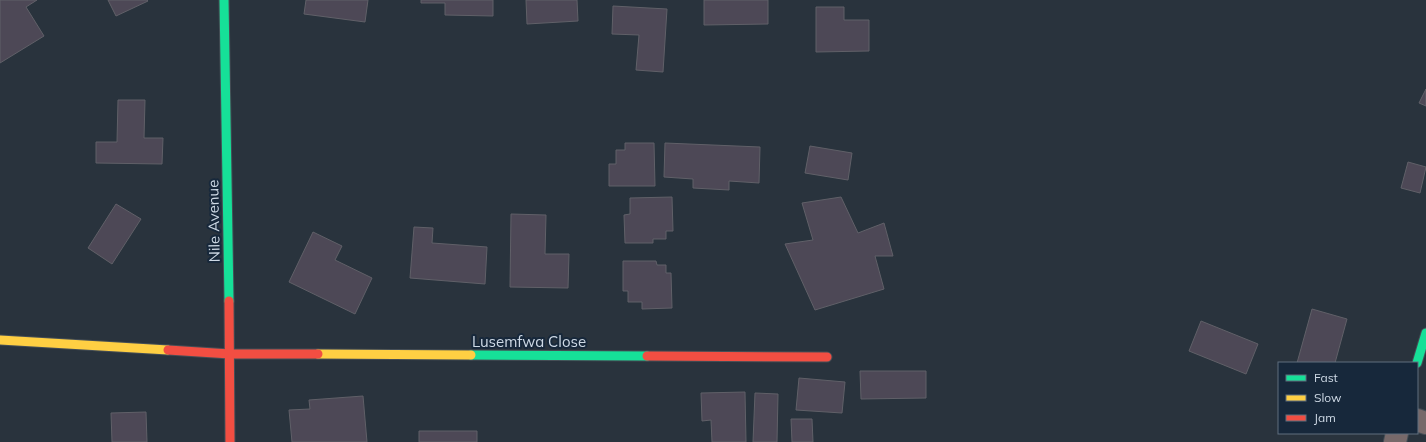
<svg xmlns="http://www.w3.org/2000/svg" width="1426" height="442" font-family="Mulish,sans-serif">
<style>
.building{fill:#4d4856;stroke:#606068}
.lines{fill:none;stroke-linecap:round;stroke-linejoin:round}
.street-casing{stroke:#454e56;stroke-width:24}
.fast-casing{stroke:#454e56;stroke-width:11}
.slow-casing{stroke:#454e56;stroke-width:11}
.jam-casing{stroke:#454e56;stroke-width:11}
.street{stroke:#77696a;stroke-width:22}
.fast{stroke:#16e098;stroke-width:9}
.slow{stroke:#ffcf43;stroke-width:9}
.jam{stroke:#f24e42;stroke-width:9}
.labels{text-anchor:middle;stroke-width:4;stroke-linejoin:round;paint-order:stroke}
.street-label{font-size:15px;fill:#ced9e5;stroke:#17283b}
</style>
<rect width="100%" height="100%" fill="#29333d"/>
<path class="building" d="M 0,0 L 37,0 L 26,7 L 44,36 L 0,63 Z
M 108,0 L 147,0 L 148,1 L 116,16 Z
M 306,0 L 368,0 L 365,22 L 304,14 Z
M 421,0 L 493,0 L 493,16 L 445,15 L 445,3 L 421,3 Z
M 526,0 L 577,0 L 578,21 L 527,24 Z
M 704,0 L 768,0 L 768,24 L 704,25 Z
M 613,6 L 667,9 L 663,72 L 636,70 L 639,35 L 612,34 Z
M 816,7 L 844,7 L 844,20 L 869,20 L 869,51 L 816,52 Z
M 1426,89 L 1426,106 L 1419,103 Z
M 118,100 L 145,100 L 144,138 L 163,138 L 162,164 L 96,163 L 96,142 L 117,142 Z
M 625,143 L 654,143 L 655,186 L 609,186 L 609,164 L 616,164 L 616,150 L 625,150 Z
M 665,143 L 760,147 L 759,183 L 729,181 L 729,190 L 693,188 L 693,179 L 664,177 Z
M 810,146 L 852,153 L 848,180 L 805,173 Z
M 1408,162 L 1426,167 L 1420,193 L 1401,188 Z
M 672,197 L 673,231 L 666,231 L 666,239 L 653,239 L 653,243 L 625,243 L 624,215 L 630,214 L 630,198 Z
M 841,197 L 858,233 L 884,223 L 893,256 L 875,256 L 884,289 L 815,310 L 785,244 L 813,240 L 802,203 Z
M 116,204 L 141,219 L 112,264 L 88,248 Z
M 511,214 L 546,215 L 545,254 L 569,254 L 568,288 L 510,287 Z
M 414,227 L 433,228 L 432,243 L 487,247 L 485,284 L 410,278 Z
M 313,232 L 342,246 L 335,260 L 372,278 L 355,314 L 289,282 Z
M 623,261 L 656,261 L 657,265 L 666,265 L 666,273 L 671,273 L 672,308 L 642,309 L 642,302 L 628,302 L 628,291 L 623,291 Z
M 1312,309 L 1347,319 L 1335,363 L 1297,363 Z
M 1201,321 L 1258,344 L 1246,374 L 1189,351 Z
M 860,371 L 926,371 L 926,398 L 861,399 Z
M 799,378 L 845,382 L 842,413 L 796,410 Z
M 745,392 L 746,442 L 712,442 L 711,420 L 702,421 L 701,393 Z
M 755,393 L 778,394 L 777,442 L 753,442 Z
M 363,396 L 367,442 L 292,442 L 289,410 L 310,409 L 309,400 Z
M 146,412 L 147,442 L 112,442 L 111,413 Z
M 791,419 L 812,419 L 813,442 L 792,442 Z
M 419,431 L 477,431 L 477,442 L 419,442 Z"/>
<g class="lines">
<defs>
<path id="street" d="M 1417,420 L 1426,423
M 1395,442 L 1397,433"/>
<path id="fast" d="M 224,0 L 229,301
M 471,355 L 647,356
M 1417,363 L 1426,333"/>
<path id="slow" d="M 0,340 L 168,350
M 318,354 L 471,355"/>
<path id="jam" d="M 229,301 L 230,442
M 168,350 L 230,354 L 318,354
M 647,356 L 827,357"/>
</defs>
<use href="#street" class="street-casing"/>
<use href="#fast" class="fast-casing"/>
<use href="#slow" class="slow-casing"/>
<use href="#jam" class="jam-casing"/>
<use href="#street" class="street"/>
<use href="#fast" class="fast"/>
<use href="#slow" class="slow"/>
<use href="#jam" class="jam"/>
</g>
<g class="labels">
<g class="street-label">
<text transform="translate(214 221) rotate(-91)" y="5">Nile Avenue</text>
<text x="529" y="347">Lusemfwa Close</text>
</g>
</g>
<rect x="1278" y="362" width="140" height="72" fill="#17283b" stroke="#606f7f"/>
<rect x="1286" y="375" width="20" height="6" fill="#16e098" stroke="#606f7f"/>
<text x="1314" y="382" font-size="12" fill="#ced9e5">Fast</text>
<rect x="1286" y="395" width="20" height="6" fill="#ffcf43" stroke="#606f7f"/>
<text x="1314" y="402" font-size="12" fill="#ced9e5">Slow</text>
<rect x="1286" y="415" width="20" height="6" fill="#f24e42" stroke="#606f7f"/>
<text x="1314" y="422" font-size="12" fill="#ced9e5">Jam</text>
</svg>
